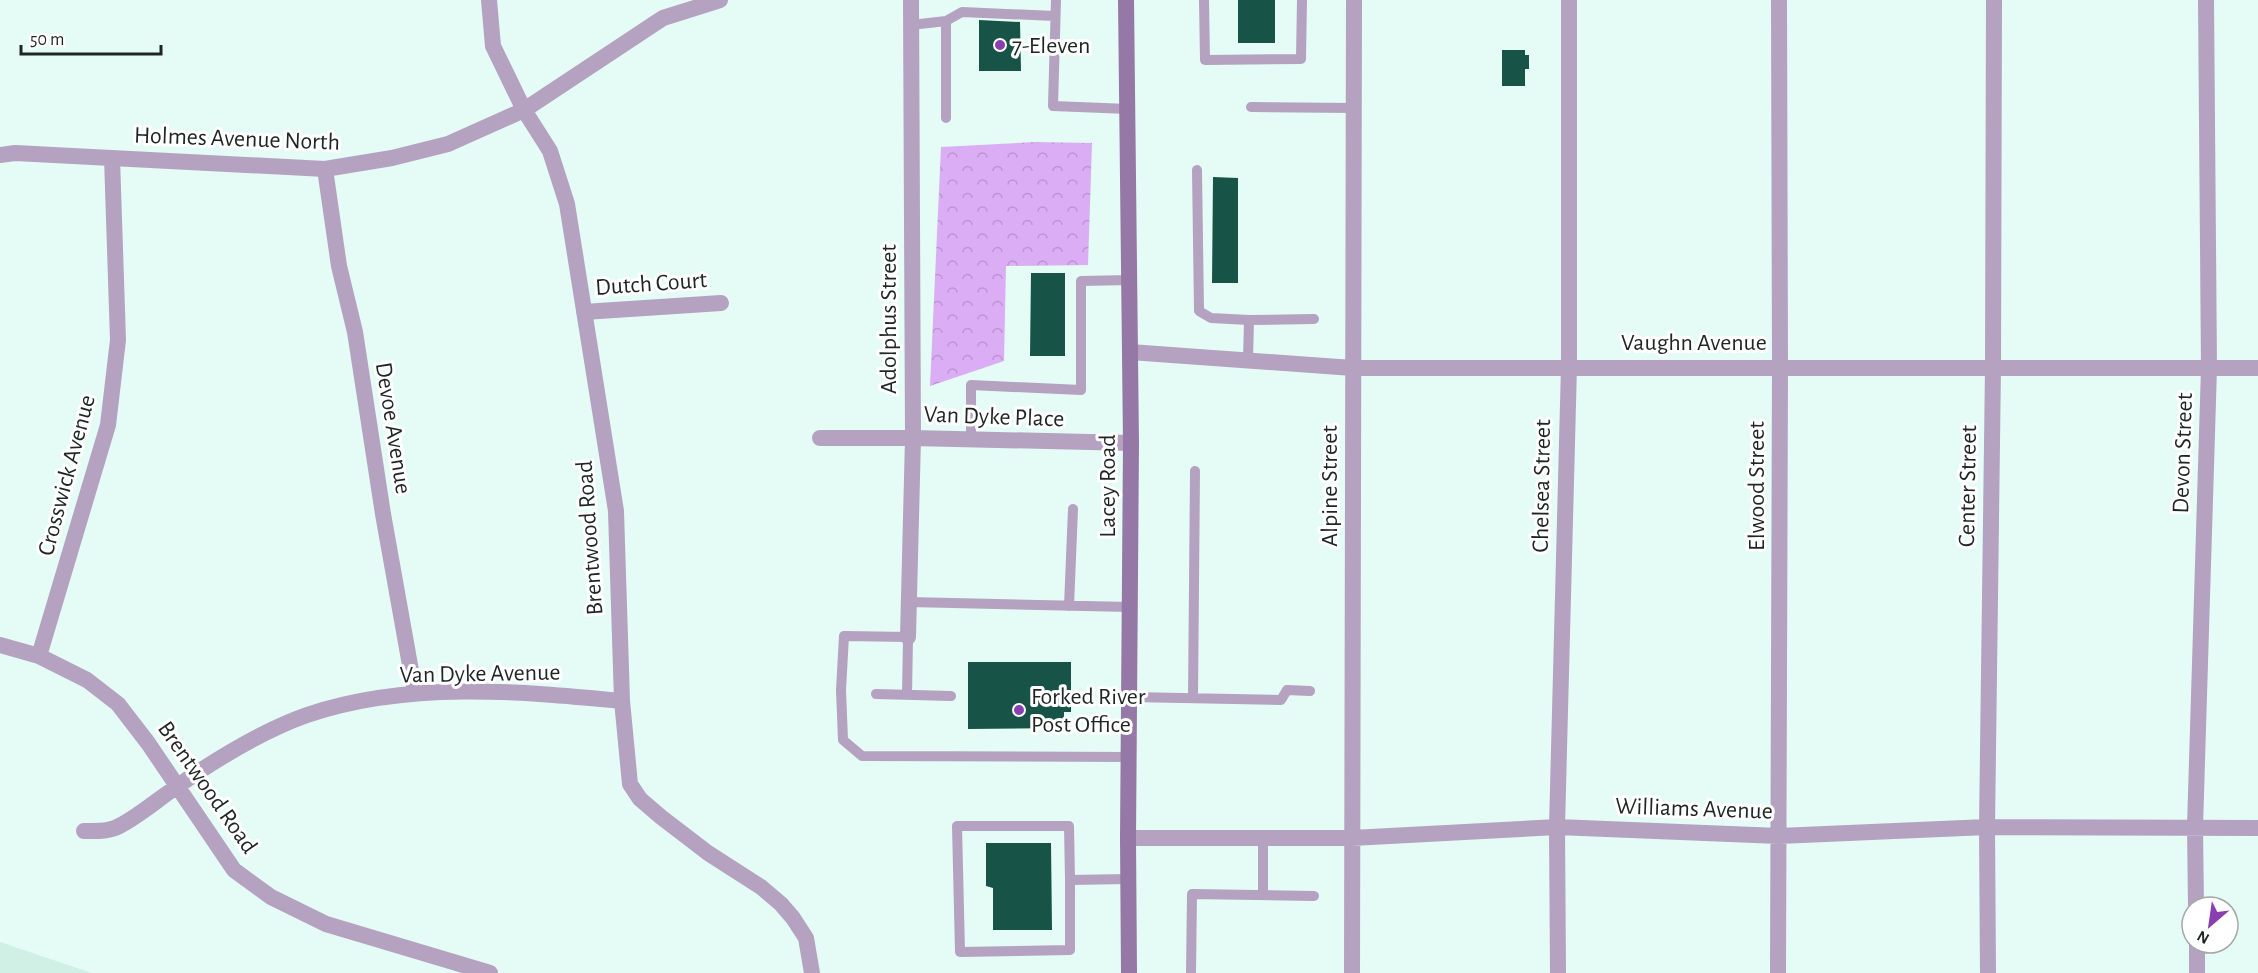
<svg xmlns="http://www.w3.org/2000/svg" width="2258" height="973" font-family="'Alegreya Sans',sans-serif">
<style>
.built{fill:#d0efe5}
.forest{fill:url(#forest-crowns)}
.building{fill:#175447}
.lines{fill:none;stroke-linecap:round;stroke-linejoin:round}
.service{stroke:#b5a1c0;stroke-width:10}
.minor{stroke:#b5a1c0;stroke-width:16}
.secondary{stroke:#9578a5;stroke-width:16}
.poi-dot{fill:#8b3eaf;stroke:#fff;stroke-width:2}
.labels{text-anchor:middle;stroke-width:6;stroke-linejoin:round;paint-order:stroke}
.poi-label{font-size:24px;fill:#1e2624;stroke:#fff;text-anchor:start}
.street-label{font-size:24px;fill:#1e2624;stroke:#fff}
</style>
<defs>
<pattern id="forest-crowns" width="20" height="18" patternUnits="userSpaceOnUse" patternTransform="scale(1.5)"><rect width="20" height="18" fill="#daadf4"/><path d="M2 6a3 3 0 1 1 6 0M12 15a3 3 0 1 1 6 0" fill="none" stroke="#bb95d1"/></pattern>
</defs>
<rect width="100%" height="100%" fill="#e4fcf5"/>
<path class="built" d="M 0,942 L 92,973 L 0,973 Z"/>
<path class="forest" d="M 1035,142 L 1092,143 L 1088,265 L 1006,266 L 1004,361 L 930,386 L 941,147 Z"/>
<path class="building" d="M 1238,0 L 1275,0 L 1275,43 L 1238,43 Z
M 979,20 L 1020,22 L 1021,71 L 979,71 Z
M 1502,50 L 1525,50 L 1525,55 L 1529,55 L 1529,69 L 1525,69 L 1525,86 L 1502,86 Z
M 1213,177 L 1238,178 L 1238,283 L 1212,283 Z
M 1031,273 L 1065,273 L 1065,356 L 1030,356 Z
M 968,662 L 1071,662 L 1071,712 L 1064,712 L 1064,728 L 968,729 Z
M 986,843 L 1051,843 L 1052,930 L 993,930 L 993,888 L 986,886 Z"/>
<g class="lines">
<path class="service" d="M 1056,0 L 1053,106 L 1128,109
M 1204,0 L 1205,60 L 1301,59 L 1302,0
M 911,25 L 946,21 L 962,12 L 1055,16
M 1251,107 L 1354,108
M 946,118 L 946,21
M 1197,170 L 1199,311 L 1211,318 L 1249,320
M 1248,360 L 1249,320 L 1314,319
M 971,439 L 971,385 L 1081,390 L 1081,281 L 1130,280
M 909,602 L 1130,607
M 1069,606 L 1073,509
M 876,694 L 951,696
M 907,695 L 908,637 L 844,636 L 841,690 L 843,740 L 862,756 L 1130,757
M 1130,697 L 1281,700 L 1287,690 L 1310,691
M 1193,698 L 1195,471
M 1070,880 L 1070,950 L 960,952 L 957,826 L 1069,826 L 1070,880 L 1128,879
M 1263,895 L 1263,838
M 1191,973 L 1192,894 L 1314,896"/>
<path class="minor" d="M 489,0 L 493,46 L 524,110 L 550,151 L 567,204 L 616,511 L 622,701 L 630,784 L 640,799 L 661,817 L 708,853 L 761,887 L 781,904 L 793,918 L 806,938 L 812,973
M 0,155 L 15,153 L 325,169 L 392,158 L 448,144 L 524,110 L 663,18 L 720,0
M 325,169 L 339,266 L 355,332 L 383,514 L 415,693
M 584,312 L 721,303
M 1130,352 L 1353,368 L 2258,368
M 820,438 L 913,438 L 1131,443
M 908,637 L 913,438 L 911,0
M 0,645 L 39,656 L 87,680 L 118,704 L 148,743 L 234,870 L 271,897 L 326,924 L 490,973
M 39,656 L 108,425 L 118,340 L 112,158
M 84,831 C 95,831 105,832 115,828 C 132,821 156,801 172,790 C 213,761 259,732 307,715 C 407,681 518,691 622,701
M 1128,838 L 1352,838 L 1557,827 L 1779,836 L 1987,827 L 2258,828
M 2196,907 L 2195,827 L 2209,368 L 2206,0
M 2197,943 L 2197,973
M 1352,973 L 1354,0
M 1558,973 L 1557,827 L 1569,366 L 1569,0
M 1778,973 L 1780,366 L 1779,0
M 1988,973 L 1987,827 L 1993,367 L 1994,0"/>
<path class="secondary" d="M 1126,0 L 1131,443 L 1128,838 L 1129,973"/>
</g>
<g class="poi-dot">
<circle cx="1000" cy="45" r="6"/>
<circle cx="1019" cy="710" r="6"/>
</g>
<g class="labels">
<g class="poi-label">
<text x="1012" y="53">7-Eleven</text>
<text x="1031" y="704">Forked River<tspan x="1031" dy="28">Post Office</tspan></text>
</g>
<g class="street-label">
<text transform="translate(237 138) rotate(2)" y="8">Holmes Avenue North</text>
<text transform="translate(651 283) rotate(-4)" y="8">Dutch Court</text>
<text transform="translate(888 319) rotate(-90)" y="8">Adolphus Street</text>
<text x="1694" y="350">Vaughn Avenue</text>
<text transform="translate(994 416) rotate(2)" y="8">Van Dyke Place</text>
<text transform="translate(394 428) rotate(81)" y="8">Devoe Avenue</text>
<text transform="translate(2182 453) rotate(-88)" y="8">Devon Street</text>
<text transform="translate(66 475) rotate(-75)" y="8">Crosswick Avenue</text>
<text transform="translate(1107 486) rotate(-90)" y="8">Lacey Road</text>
<text transform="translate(1329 486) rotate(-90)" y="8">Alpine Street</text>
<text transform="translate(1541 486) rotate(-89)" y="8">Chelsea Street</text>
<text transform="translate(1756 486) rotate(-90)" y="8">Elwood Street</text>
<text transform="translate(1967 486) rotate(-89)" y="8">Center Street</text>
<text transform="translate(589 538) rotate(-94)" y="8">Brentwood Road</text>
<text transform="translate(480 673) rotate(-1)" y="8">Van Dyke Avenue</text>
<text transform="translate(208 787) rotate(55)" y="8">Brentwood Road</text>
<text transform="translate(1694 808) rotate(2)" y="8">Williams Avenue</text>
</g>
</g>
<g transform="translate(2210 925) rotate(209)"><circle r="28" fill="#ffffff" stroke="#a5a8a7" stroke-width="1.5"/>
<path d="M0-4.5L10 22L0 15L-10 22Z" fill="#8b3eaf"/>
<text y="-9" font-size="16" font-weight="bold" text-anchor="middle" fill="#1e2624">N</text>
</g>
<path d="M21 45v9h140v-9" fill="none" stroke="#1e2624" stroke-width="3"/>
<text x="30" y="45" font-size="18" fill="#1e2624" stroke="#ffffff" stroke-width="4.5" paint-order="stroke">50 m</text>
</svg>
